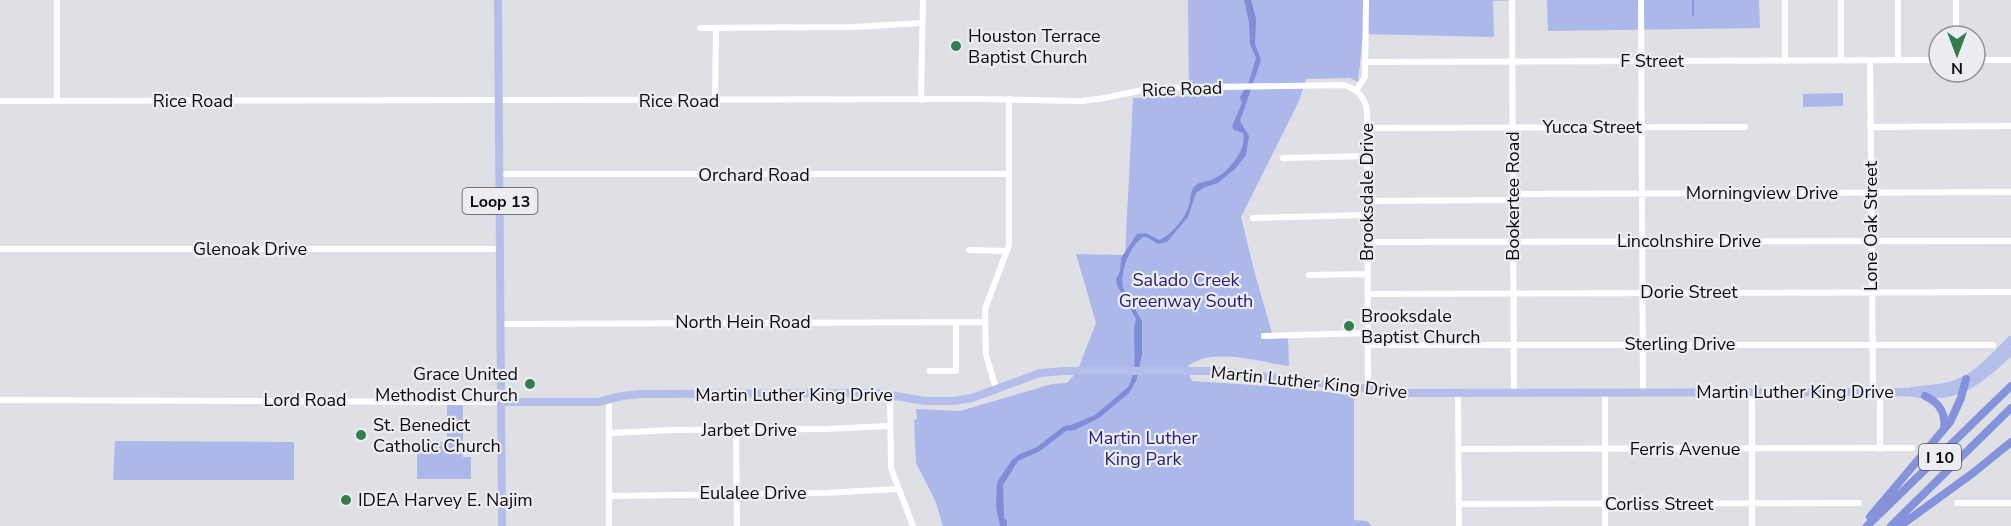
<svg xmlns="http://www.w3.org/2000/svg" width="2011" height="526" font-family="'Nunito Sans',sans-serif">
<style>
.green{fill:#acb7ea}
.water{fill:#7f8cd6}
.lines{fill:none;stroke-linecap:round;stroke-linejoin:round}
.stream{stroke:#7f8cd6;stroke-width:1.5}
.minor{stroke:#fff;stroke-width:6}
.major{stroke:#b5bde9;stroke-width:8}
.highway{stroke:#8491db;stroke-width:8}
.poi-dot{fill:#337d4b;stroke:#ecedf2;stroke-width:2}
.labels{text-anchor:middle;stroke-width:4.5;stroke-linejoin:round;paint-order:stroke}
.shield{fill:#ecedf2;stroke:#4f5052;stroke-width:1.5}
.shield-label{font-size:16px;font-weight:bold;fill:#0c0c0e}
.poi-label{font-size:18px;fill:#0c0c0e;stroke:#ecedf2;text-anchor:start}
.street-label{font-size:18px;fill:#0c0c0e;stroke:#ecedf2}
.park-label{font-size:18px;fill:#232277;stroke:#ecedf2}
</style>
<rect width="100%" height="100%" fill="#dfe0e5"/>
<path class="green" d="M 1188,0 L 1520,0 L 1493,1 L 1494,37 L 1363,34 L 1358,82 L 1350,78 L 1306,79 L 1299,101 L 1241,217 L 1255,274 L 1272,333 L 1272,339 L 1288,337 L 1289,366 C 1260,362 1213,347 1188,366 L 1188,372 L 1192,381 L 1299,388 L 1354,396 L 1354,520 L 1367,521 L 1372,526 L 943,526 L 935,500 L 916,463 L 914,420 L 917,419 L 916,409 L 960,411 L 1052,384 L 1067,383 L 1077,372 L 1096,323 L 1076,254 L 1125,255 L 1133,98 L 1189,96 Z
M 1547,0 L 1759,0 L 1760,28 L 1548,31 Z
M 1843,93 L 1843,106 L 1803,107 L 1803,94 Z
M 447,405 L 463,405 L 463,457 L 471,457 L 471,479 L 417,479 L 417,442 L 447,442 Z
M 115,441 L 294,442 L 294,480 L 113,480 Z"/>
<path class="water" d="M 1244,0 L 1251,0 L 1256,18 L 1255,44 L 1261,60 L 1240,121 L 1249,136 L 1246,155 L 1235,169 L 1218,183 L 1203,188 L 1196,193 L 1188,217 L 1167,242 L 1158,244 L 1147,237 L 1143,237 C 1129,247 1120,271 1123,288 L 1142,321 L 1142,354 L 1136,381 L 1129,393 L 1099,418 L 1075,430 L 1066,431 L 1040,451 L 1018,461 L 1003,485 L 1004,518 L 1007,521 L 1007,526 L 1000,526 L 996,507 L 997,482 L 1012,460 L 1018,455 L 1037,447 L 1064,426 L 1071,425 L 1095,415 L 1128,387 C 1141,365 1130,339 1136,319 L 1117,285 L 1116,279 L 1120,272 L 1121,258 L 1137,234 L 1146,233 L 1159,240 C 1171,236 1186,217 1189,205 C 1191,199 1190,193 1194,187 C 1199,182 1205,182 1211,180 C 1226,175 1248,150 1243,133 L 1234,130 L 1232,126 L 1242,103 L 1240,97 L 1249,82 L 1256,58 L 1250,44 L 1249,22 Z"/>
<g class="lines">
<path class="stream" d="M 1693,16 L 1693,0"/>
<path class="minor" d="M 1512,0 L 1514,393
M 1641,0 L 1643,393
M 1956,0 L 1956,36
M 700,28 L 854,27 L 922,23
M 1841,60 L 1841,0
M 1870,60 L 1873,392
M 1898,60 L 1898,0
M 1975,60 L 2011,60
M 1785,61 L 1785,0
M 1365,62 L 1939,60
M 1356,91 L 1365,77 L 1366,0
M 715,100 L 716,28
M 921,100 L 923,0
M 0,101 L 975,99 L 1082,101 L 1105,98 L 1152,88 L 1344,85 C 1357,89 1365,98 1367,110 L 1368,390
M 57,101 L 57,0
M 1870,127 L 2011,126
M 1367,128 L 1745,127
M 1283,158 L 1367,156
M 499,174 L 1009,174
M 1513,194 L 2011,192
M 1367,201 L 1513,200
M 1253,218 L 1367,215
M 1367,242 L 2011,241
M 0,249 L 500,249
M 969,250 L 1007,251
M 1309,275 L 1367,274
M 1368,294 L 2011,292
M 501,324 L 984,322
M 1264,336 L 1368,333
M 1368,345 L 1993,345
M 930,371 L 956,371 L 956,322
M 996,389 L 986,355 L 985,309 L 1009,245 L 1009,99
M 1880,392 L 1880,449
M 1458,393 L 1459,526
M 1605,393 L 1605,526
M 890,394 L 891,468 L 913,526
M 0,400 L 502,402
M 736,430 L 737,526
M 609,433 L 673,430 L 826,429 L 890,426
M 1459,449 L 1912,448
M 609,496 L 823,493 L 898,489
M 1957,503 L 2011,503
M 1459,504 L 1859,503
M 609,526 L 609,400
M 1752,526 L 1752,392"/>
<path class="major" d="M 498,0 L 502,526
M 1912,391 C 1925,389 1938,389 1950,386 C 1976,379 1992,358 2011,340
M 502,402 L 598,402 L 622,396 L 642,394 L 878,393 L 925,401 L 954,401 L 972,398 L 1040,373 L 1064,371 L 1220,371 L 1403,393 L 1908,392 C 1956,402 1978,382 2011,351"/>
<path class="highway" d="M 1925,396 C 1940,403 1946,413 1944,429
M 1870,517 L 1950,422 L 1961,398 L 1966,379
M 1867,526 L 2011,386
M 1891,526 L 2011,408
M 1900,526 L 1973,473 L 2011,442"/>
</g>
<g class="poi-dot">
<circle cx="956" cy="46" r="6"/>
<circle cx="1349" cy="326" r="6"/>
<circle cx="530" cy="384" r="6"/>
<circle cx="361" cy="435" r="6"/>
<circle cx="346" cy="500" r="6"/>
</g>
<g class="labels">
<g class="shield">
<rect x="462.5" y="188" width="75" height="26" rx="4.5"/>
<rect x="1919" y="444" width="42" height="26" rx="4.5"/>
</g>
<g class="shield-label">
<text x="500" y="207">Loop 13</text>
<text x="1940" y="463">I 10</text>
</g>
<g class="poi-label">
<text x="968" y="42">Houston Terrace<tspan x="968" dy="21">Baptist Church</tspan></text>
<text x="1361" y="322">Brooksdale<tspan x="1361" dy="21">Baptist Church</tspan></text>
<text x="518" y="380" text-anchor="end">Grace United<tspan x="518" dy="21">Methodist Church</tspan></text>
<text x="373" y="431">St. Benedict<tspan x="373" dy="21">Catholic Church</tspan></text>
<text x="358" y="506">IDEA Harvey E. Najim</text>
</g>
<g class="street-label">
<text x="1652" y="67">F Street</text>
<text transform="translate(1182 89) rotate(-2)" y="6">Rice Road</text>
<text x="193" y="107">Rice Road</text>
<text x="679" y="107">Rice Road</text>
<text x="1592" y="133">Yucca Street</text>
<text x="754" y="181">Orchard Road</text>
<text transform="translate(1367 192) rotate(-90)" y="6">Brooksdale Drive</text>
<text x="1762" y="199">Morningview Drive</text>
<text transform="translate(1513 196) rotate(-90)" y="6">Bookertee Road</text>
<text transform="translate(1871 226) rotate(-90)" y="6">Lone Oak Street</text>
<text x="1689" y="247">Lincolnshire Drive</text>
<text x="250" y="255">Glenoak Drive</text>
<text x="1689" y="298">Dorie Street</text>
<text x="743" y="328">North Hein Road</text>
<text x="1680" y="350">Sterling Drive</text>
<text transform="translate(1309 382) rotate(6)" y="6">Martin Luther King Drive</text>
<text x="1795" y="398">Martin Luther King Drive</text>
<text x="794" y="401">Martin Luther King Drive</text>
<text x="305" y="406">Lord Road</text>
<text x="749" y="436">Jarbet Drive</text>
<text x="1685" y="455">Ferris Avenue</text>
<text x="753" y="499">Eulalee Drive</text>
<text x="1659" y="510">Corliss Street</text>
</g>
<g class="park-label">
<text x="1186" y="286">Salado Creek<tspan x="1186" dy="21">Greenway South</tspan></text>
<text x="1143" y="444">Martin Luther<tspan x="1143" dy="21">King Park</tspan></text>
</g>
</g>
<g transform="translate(1957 54) rotate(180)"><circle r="28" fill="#ecedf2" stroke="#929397" stroke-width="1.5"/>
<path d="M0-4.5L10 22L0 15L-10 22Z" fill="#337d4b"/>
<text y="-9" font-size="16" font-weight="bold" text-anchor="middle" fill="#0c0c0e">N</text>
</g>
</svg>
